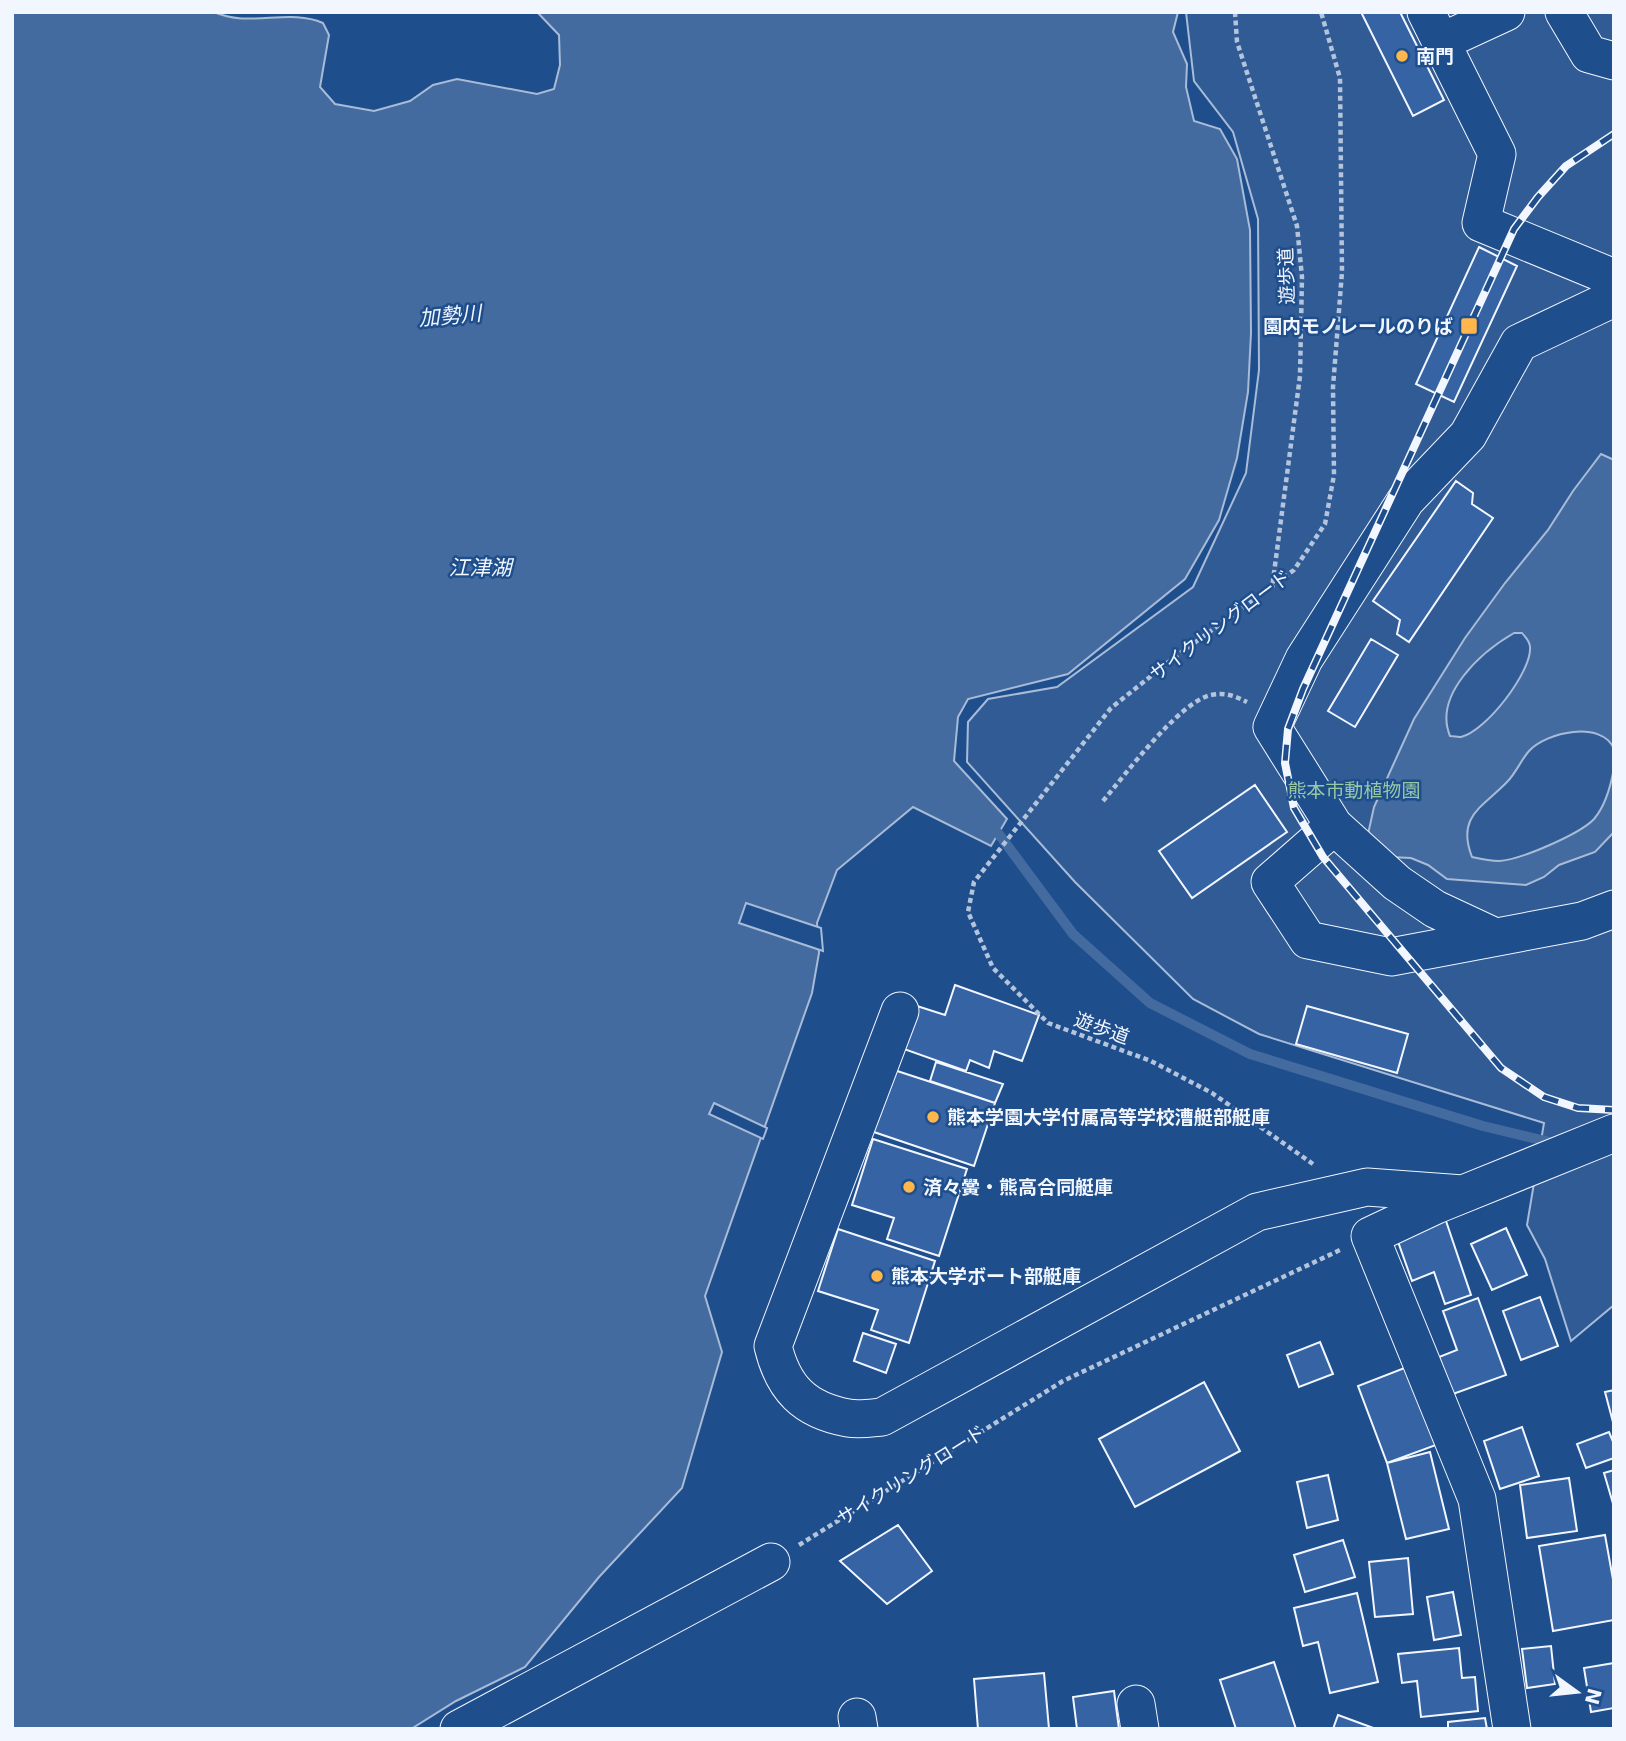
<svg xmlns="http://www.w3.org/2000/svg" width="1626" height="1741" font-family="'DejaVu Sans','Noto Sans JP',sans-serif">
<style>
.green{fill:#305b95;stroke:#a8bbd7;stroke-width:2}
.water{fill:#446ba0;stroke:#a8bbd7;stroke-width:2;fill-rule:evenodd}
.pier{fill:#1f4e8c;stroke:#a8bbd7;stroke-width:2}
.lines{fill:none;stroke-linecap:round;stroke-linejoin:round}
.stream{stroke:#446ba0;stroke-width:10}
.building{fill:#3563a3;stroke:#f2f6ff;stroke-width:2}
.minor-casing{stroke:#f2f6ff;stroke-width:39}
.path{stroke:#b3c4dc;stroke-width:4.5;stroke-dasharray:5 3.5;stroke-linecap:butt}
.minor{stroke:#1f4e8c;stroke-width:37}
.rail-casing{stroke:#f2f6ff;stroke-width:8}
.rail{stroke:#1f4e8c;stroke-width:5;stroke-dasharray:16;stroke-linecap:butt}
.poi-dot{fill:#ffb74d;stroke:#1f4e8c;stroke-width:2.5}
.labels{text-anchor:middle;stroke-width:5;stroke-linejoin:round;paint-order:stroke}
.poi-label{font-size:19px;font-weight:bold;fill:#f2f6ff;stroke:#1f4e8c;text-anchor:start}
.street-label{font-size:19px;fill:#f2f6ff;stroke:#1f4e8c}
.park-label{font-size:19px;fill:#97c8a6;stroke:#1f4e8c}
.water-label{font-size:21px;font-style:italic;fill:#f2f6ff;stroke:#1f4e8c}
</style>
<rect width="100%" height="100%" fill="#1f4e8c"/>
<path class="green" d="M 1186,12 L 1614,12 L 1614,1305 L 1571,1341 L 1545,1259 L 1527,1225 L 1544,1123 L 1259,1034 L 1193,999 L 1075,882 L 967,762 L 968,722 L 988,699 L 1057,687 L 1193,587 L 1246,473 L 1259,370 L 1258,219 L 1233,132 L 1194,81 Z"/>
<path class="water" d="M 12,12 L 214,12 C 249,28 289,8 323,23 L 329,35 L 320,87 L 335,104 L 374,111 L 410,101 L 433,85 L 457,79 L 537,94 L 554,89 L 560,65 L 559,35 L 537,12 L 1178,12 L 1173,32 L 1187,64 L 1186,87 L 1194,121 L 1220,129 L 1237,159 L 1250,230 L 1251,333 L 1248,392 L 1237,458 L 1219,520 L 1185,579 L 1068,674 L 968,699 L 958,717 L 954,761 L 1007,819 L 991,846 L 913,807 L 837,870 L 817,923 L 819,953 L 812,993 L 705,1296 L 722,1352 L 682,1488 L 599,1577 L 525,1667 L 456,1701 L 411,1729 L 12,1729 Z
M 1601,454 L 1614,460 L 1614,749 C 1602,720 1546,732 1529,751 C 1521,760 1516,773 1507,782 C 1483,807 1456,816 1472,857 C 1481,859 1490,861 1499,861 C 1520,860 1580,834 1594,819 C 1606,805 1611,785 1614,768 L 1614,832 L 1595,852 L 1559,865 L 1544,877 L 1526,885 L 1447,879 L 1428,865 L 1411,858 L 1390,857 L 1368,834 L 1374,807 L 1414,719 L 1465,638 L 1505,583 L 1548,530 L 1573,491 ZM 1514,633 L 1522,633 C 1526,638 1530,641 1530,647 C 1532,672 1485,732 1461,737 C 1460,737 1451,736 1450,736 C 1433,695 1481,652 1514,633 Z"/>
<path class="pier" d="M 746,903 L 821,928 L 823,951 L 739,923 Z
M 714,1103 L 767,1128 L 763,1139 L 709,1114 Z"/>
<g class="lines">
<path class="stream" d="M 988,826 L 998,833 L 1073,934 L 1150,1003 L 1250,1054 L 1483,1126 L 1558,1144"/>
</g>
<path class="building" d="M 1361,12 L 1400,12 L 1444,100 L 1413,116 Z
M 1479,247 L 1517,266 L 1454,402 L 1416,384 Z
M 1456,481 L 1473,493 L 1472,504 L 1493,518 L 1409,642 L 1397,634 L 1400,620 L 1373,601 Z
M 1371,639 L 1398,655 L 1355,727 L 1328,711 Z
M 1255,785 L 1287,832 L 1192,898 L 1159,851 Z
M 955,985 L 1039,1015 L 1022,1061 L 994,1051 L 989,1068 L 970,1060 L 966,1071 L 901,1048 L 917,1006 L 945,1015 Z
M 1307,1006 L 1408,1034 L 1397,1073 L 1296,1044 Z
M 936,1062 L 1003,1084 L 995,1103 L 930,1081 Z
M 891,1069 L 995,1103 L 974,1166 L 871,1131 Z
M 873,1139 L 967,1169 L 939,1256 L 887,1239 L 894,1218 L 852,1205 Z
M 1445,1218 L 1471,1295 L 1445,1304 L 1434,1272 L 1412,1281 L 1396,1236 Z
M 1506,1228 L 1527,1275 L 1492,1290 L 1471,1244 Z
M 838,1229 L 935,1261 L 909,1343 L 871,1330 L 878,1310 L 818,1291 Z
M 1540,1297 L 1558,1346 L 1521,1360 L 1503,1311 Z
M 1478,1298 L 1506,1375 L 1453,1394 L 1439,1357 L 1457,1350 L 1443,1311 Z
M 863,1333 L 896,1344 L 886,1373 L 854,1361 Z
M 1320,1342 L 1333,1374 L 1299,1387 L 1287,1355 Z
M 1407,1367 L 1436,1445 L 1387,1463 L 1358,1386 Z
M 1204,1382 L 1240,1451 L 1135,1507 L 1099,1439 Z
M 1614,1390 L 1614,1426 L 1605,1392 Z
M 1522,1427 L 1539,1476 L 1500,1489 L 1484,1441 Z
M 1609,1432 L 1614,1444 L 1614,1458 L 1586,1468 L 1577,1444 Z
M 1430,1452 L 1449,1529 L 1406,1539 L 1387,1463 Z
M 1614,1470 L 1614,1507 L 1604,1473 Z
M 1328,1475 L 1338,1520 L 1307,1528 L 1297,1482 Z
M 1569,1478 L 1577,1531 L 1527,1538 L 1520,1485 Z
M 898,1525 L 932,1571 L 887,1604 L 840,1561 Z
M 1605,1535 L 1614,1585 L 1614,1620 L 1553,1631 L 1539,1546 Z
M 1343,1540 L 1355,1577 L 1305,1592 L 1294,1555 Z
M 1408,1558 L 1413,1614 L 1375,1617 L 1369,1562 Z
M 1453,1592 L 1461,1635 L 1434,1640 L 1427,1597 Z
M 1357,1593 L 1378,1682 L 1330,1693 L 1318,1642 L 1303,1646 L 1294,1608 Z
M 1551,1646 L 1555,1684 L 1527,1688 L 1522,1649 Z
M 1459,1648 L 1462,1678 L 1475,1677 L 1478,1711 L 1421,1717 L 1417,1681 L 1402,1683 L 1398,1654 Z
M 1274,1662 L 1296,1729 L 1236,1729 L 1220,1680 Z
M 1614,1663 L 1614,1708 L 1591,1712 L 1584,1668 Z
M 1044,1673 L 1049,1729 L 978,1729 L 974,1679 Z
M 1114,1691 L 1119,1729 L 1077,1729 L 1073,1697 Z
M 1338,1715 L 1376,1729 L 1333,1729 Z
M 1485,1718 L 1487,1729 L 1448,1729 L 1448,1722 Z"/>
<g class="lines">
<defs>
<path id="minor" d="M 1426,12 L 1497,154 L 1481,223 L 1614,278
M 1564,12 L 1589,54 L 1614,61
M 1441,42 L 1506,12
M 1334,826 L 1270,882 L 1308,940 L 1391,957 L 1582,921 L 1614,909
M 1495,937 L 1435,909 L 1397,883 L 1334,826 L 1272,727 L 1304,659 L 1406,500 L 1468,435 L 1519,343 L 1614,298
M 900,1011 L 773,1346 C 783,1388 804,1410 848,1418 C 859,1420 871,1418 882,1417 L 1257,1212 L 1367,1187 L 1463,1194
M 1136,1704 L 1140,1729
M 857,1717 L 859,1729
M 459,1729 L 771,1562
M 1512,1729 L 1477,1499 L 1370,1236 L 1436,1205 L 1614,1133"/>
</defs>
<use href="#minor" class="minor-casing"/>
<path class="path" d="M 1235,12 L 1237,42 L 1297,226 L 1302,277 L 1300,376 L 1272,588
M 1103,801 C 1125,775 1179,702 1211,695 C 1225,692 1235,696 1247,702
M 1313,1164 L 1212,1093 L 1151,1061 L 1048,1023 L 993,968 L 968,912 L 974,882 L 1111,708 L 1171,660 L 1294,570 L 1325,524 L 1334,475 L 1333,387 L 1342,272 L 1340,78 L 1321,12
M 799,1545 L 1063,1381 L 1340,1250"/>
<use href="#minor" class="minor"/>
<defs>
<path id="rail" d="M 1614,134 L 1566,166 L 1538,197 L 1514,229 L 1303,689 L 1288,729 L 1285,763 L 1294,808 L 1323,857 L 1501,1068 L 1544,1097 L 1578,1108 L 1614,1110"/>
</defs>
<use href="#rail" class="rail-casing"/>
<use href="#rail" class="rail"/>
</g>
<g class="poi-dot">
<circle cx="1402" cy="56" r="7"/>
<rect x="1460" y="317" width="18" height="18" rx="3.5"/>
<circle cx="933" cy="1117" r="7"/>
<circle cx="909" cy="1187" r="7"/>
<circle cx="877" cy="1276" r="7"/>
</g>
<g class="labels">
<g class="poi-label">
<text x="1416" y="63">南門</text>
<text x="1453" y="333" text-anchor="end">園内モノレールのりば</text>
<text x="947" y="1124">熊本学園大学付属高等学校漕艇部艇庫</text>
<text x="923" y="1194">済々黌・熊高合同艇庫</text>
<text x="891" y="1283">熊本大学ボート部艇庫</text>
</g>
<g class="street-label">
<text transform="translate(1286 276) rotate(-92)" y="7">遊歩道</text>
<text transform="translate(1220 625) rotate(-37)" y="7">サイクリングロード</text>
<text transform="translate(1102 1028) rotate(20)" y="7">遊歩道</text>
<text transform="translate(911 1475) rotate(-32)" y="7">サイクリングロード</text>
</g>
<g class="park-label">
<text x="1354" y="797">熊本市動植物園</text>
</g>
<g class="water-label">
<text transform="translate(450 316) rotate(-5)" y="7">加勢川</text>
<text x="480" y="575">江津湖</text>
</g>
</g>
<rect width="1626" height="1741" fill="none" stroke="#f2f6ff" stroke-width="28"/>
<g transform="translate(1577 1692) rotate(105)" stroke="#1f4e8c" stroke-width="5" paint-order="stroke">
<path d="M0-5L12 26L0 18L-12 26Z" fill="#f2f6ff"/>
<text y="-10" font-size="19" font-weight="bold" text-anchor="middle" fill="#f2f6ff">N</text>
</g>
</svg>
